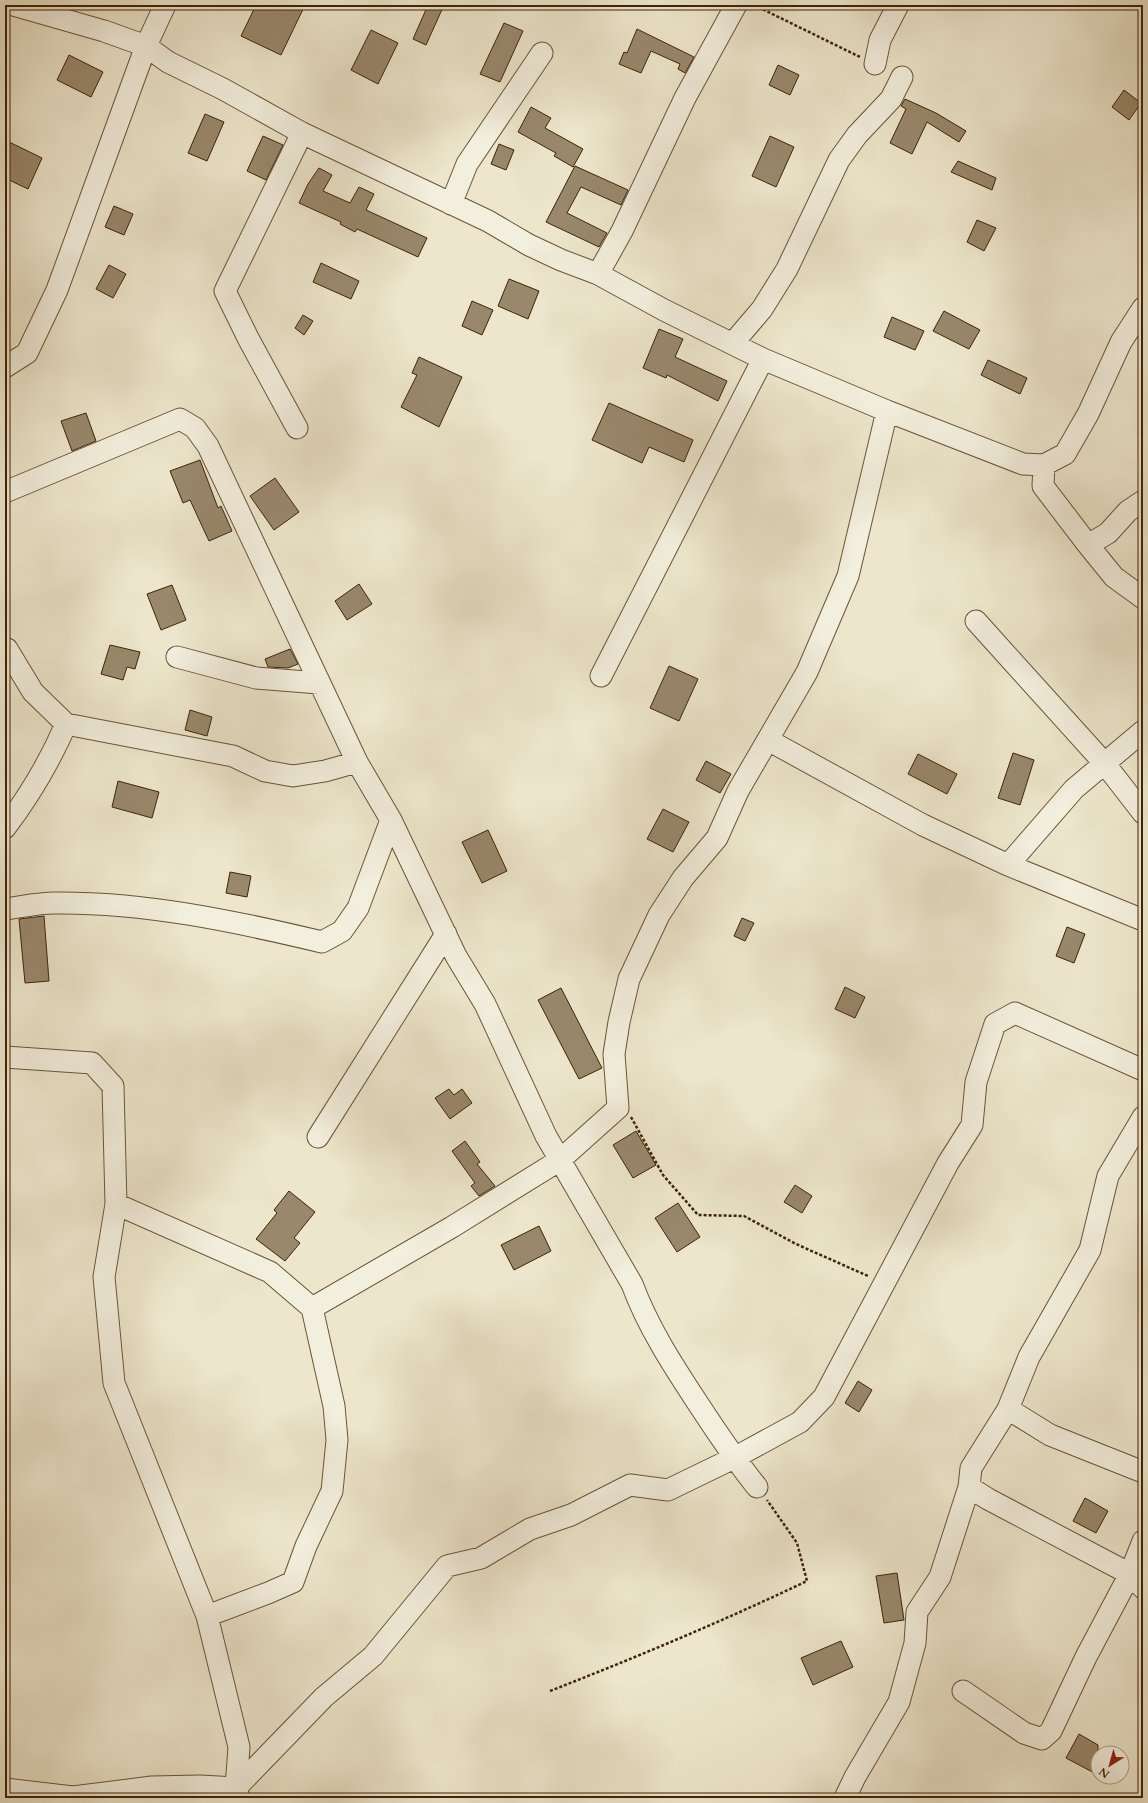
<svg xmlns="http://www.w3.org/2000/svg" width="1148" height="1803" font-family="Cardo,serif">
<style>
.building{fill:#99886c;stroke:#3e2304}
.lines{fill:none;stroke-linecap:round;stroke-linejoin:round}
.minor-casing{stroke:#6a5436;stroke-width:23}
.path{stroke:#3e2304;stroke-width:2.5;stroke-dasharray:3 2;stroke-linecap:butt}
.minor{stroke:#f3efde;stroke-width:21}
</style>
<rect width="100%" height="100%" fill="#ede6cc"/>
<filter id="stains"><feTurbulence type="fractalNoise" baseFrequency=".005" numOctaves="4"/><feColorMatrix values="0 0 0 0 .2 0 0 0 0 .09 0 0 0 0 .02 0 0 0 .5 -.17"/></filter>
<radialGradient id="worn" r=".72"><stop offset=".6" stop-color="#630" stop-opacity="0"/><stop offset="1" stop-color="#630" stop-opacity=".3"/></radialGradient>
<path class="building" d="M 256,5 L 305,5 L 281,55 L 241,36 Z
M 428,5 L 444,5 L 426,45 L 413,39 Z
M 504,23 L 523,31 L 500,82 L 480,74 Z
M 637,29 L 694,57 L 685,73 L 678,69 L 680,64 L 651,51 L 641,73 L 619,64 L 624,52 L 627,53 Z
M 371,30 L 398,43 L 378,84 L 351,70 Z
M 69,55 L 103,72 L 91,97 L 57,80 Z
M 778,65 L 799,75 L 790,95 L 769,85 Z
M 1124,90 L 1141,103 L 1129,120 L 1112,107 Z
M 905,99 L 936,113 L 966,131 L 959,142 L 927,122 L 912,154 L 890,143 L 906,109 L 901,106 Z
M 531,107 L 551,118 L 545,128 L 583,149 L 573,167 L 554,156 L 556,153 L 518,132 Z
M 205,114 L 224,122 L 207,161 L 188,153 Z
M 263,136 L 283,145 L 266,180 L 247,171 Z
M 770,136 L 794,147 L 776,187 L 752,176 Z
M 5,140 L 42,158 L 28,189 L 5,178 Z
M 499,144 L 514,150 L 506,170 L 491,164 Z
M 958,161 L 996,178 L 992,190 L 951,172 Z
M 575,166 L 628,190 L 621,205 L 581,187 L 567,213 L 607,233 L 599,247 L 546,222 Z
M 319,168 L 332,175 L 323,191 L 350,203 L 359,187 L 374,194 L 366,210 L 427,238 L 418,257 L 357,229 L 355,232 L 340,224 L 341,222 L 299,203 L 308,184 Z
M 114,206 L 133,214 L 124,235 L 105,227 Z
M 977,220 L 996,228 L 984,251 L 967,242 Z
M 321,263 L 359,281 L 351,299 L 313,282 Z
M 109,265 L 126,274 L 113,298 L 96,289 Z
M 509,279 L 539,291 L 528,319 L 498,306 Z
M 472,301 L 493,310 L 482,335 L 462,326 Z
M 944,311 L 980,330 L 969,349 L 933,331 Z
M 303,315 L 313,321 L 304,335 L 295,328 Z
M 892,317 L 924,331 L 915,350 L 884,337 Z
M 659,329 L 683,339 L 675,357 L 727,381 L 718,401 L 667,375 L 666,378 L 643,368 Z
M 419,357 L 462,377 L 439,427 L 401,407 L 417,375 L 412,373 Z
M 988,360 L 1027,378 L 1020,394 L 981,375 Z
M 609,403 L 693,440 L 684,462 L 649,447 L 642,463 L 592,440 Z
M 86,413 L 96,441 L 72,451 L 61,421 Z
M 200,460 L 218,508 L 221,506 L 232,531 L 209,541 L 190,500 L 183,503 L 170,471 Z
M 275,478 L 299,512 L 274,530 L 250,496 Z
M 359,584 L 372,604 L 347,620 L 335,601 Z
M 172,585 L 186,620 L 161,630 L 147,594 Z
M 110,645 L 140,652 L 135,669 L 127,667 L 123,680 L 101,674 Z
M 290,649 L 298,664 L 288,668 L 268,667 L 265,659 Z
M 669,666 L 698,679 L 679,721 L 650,708 Z
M 190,710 L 212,717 L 207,736 L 185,730 Z
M 1013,753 L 1034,760 L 1020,805 L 998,798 Z
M 918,754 L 957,774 L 947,794 L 908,774 Z
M 706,761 L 731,774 L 720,793 L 696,780 Z
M 118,781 L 159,792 L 152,818 L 112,807 Z
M 663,809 L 689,822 L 673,852 L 647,839 Z
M 488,830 L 507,871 L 482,883 L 462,842 Z
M 230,872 L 251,876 L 247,897 L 226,893 Z
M 44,916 L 49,981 L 25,983 L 19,919 Z
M 742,918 L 754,923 L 745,941 L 734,936 Z
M 1067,927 L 1085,934 L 1074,963 L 1056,956 Z
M 845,987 L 865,997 L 855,1018 L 835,1009 Z
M 561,988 L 602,1068 L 579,1079 L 538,1000 Z
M 449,1089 L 454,1095 L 462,1089 L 472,1103 L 450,1119 L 435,1098 Z
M 636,1131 L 656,1165 L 633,1178 L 613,1145 Z
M 465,1141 L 480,1162 L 477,1164 L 495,1186 L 479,1196 L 471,1186 L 475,1183 L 452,1151 Z
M 795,1185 L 812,1196 L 802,1213 L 784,1202 Z
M 289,1191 L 315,1212 L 294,1238 L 300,1243 L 285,1261 L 256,1239 L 277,1213 L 274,1210 Z
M 678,1203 L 700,1237 L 677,1252 L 655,1218 Z
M 539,1226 L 551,1251 L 514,1270 L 501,1245 Z
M 858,1381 L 872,1390 L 859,1412 L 845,1403 Z
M 1085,1498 L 1108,1511 L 1096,1533 L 1073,1521 Z
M 897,1573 L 904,1620 L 884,1623 L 876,1576 Z
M 841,1641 L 853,1667 L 813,1685 L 801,1658 Z
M 1079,1734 L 1098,1745 L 1098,1775 L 1066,1758 Z"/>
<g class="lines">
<defs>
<path id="minor" d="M 13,5 L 104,31 L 146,46 L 168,62 L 223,89 L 302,133 L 488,221 L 529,245 L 561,260 L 598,274 L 664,310 L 763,359 L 887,411 L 1023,464 L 1044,465 L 1065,454 L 1088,414 L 1121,342 L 1143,308
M 875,64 L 880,40 L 898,5
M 451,204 L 467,164 L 542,53
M 598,274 L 622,231 L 685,98 L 736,5
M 733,343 L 762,309 L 787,269 L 839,160 L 857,135 L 891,99 L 902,77
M 5,367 L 27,353 L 57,290 L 146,46 L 165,5
M 297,428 L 248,338 L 225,291 L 302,133
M 1044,465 L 1043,486 L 1088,545 L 1108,533 L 1128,511 L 1143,501
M 5,492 L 180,419 L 195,428 L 208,446 L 357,762 L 391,820 L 456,956 L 485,1004 L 546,1136 L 632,1284 C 648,1327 672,1364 697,1402 C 716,1431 735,1460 757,1487
M 1088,545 L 1114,577 L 1143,598
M 976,621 L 1105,764 L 1143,813
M 177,657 L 256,678 L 319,683
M 601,676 L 763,359
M 66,724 L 233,756 L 265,771 L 293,776 L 325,771 L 357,762
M 768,740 L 923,825 L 1008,865 L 1143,920
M 5,828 C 30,795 50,761 66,724 L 33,692 L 7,649
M 1008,865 L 1074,789 L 1143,731
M 5,909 C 21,907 38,903 54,903 C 144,902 234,921 322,942 L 342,931 L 358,908 L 391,820
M 5,1057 L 92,1063 L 113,1086 L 116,1204 L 104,1277 L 114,1383 L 207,1616 L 239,1747 L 236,1788 L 238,1794
M 318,1137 L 446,934
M 116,1204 L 270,1272 L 312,1308 L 334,1406 L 337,1440 L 332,1491 L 306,1546 L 293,1582 L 268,1593 L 207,1616
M 312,1308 L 452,1227 L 560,1160 L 618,1108 L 614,1054 L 619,1022 L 629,979 L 659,915 L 683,878 L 717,838 L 738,791 L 807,672 L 848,576 L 887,411
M 1008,1409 L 1050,1435 L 1143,1472
M 1143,1541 L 1130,1574 L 1143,1588
M 963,1691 L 1024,1733 L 1042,1739 L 1051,1731 L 1086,1657 L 1130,1574 L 988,1499 L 969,1487
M 5,1789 L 73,1797 L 152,1787 L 200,1786 L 236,1788 L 324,1697 L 373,1656 L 447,1566 L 481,1558 L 530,1529 L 571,1515 L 630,1485 L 668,1490 L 734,1458 L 800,1422 L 824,1397 L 948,1163 L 972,1125 L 976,1082 L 995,1024 L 1015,1013 L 1143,1070
M 845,1798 L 855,1777 L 899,1702 L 915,1643 L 917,1612 L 940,1577 L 969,1487 L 971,1468 L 1008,1409 L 1029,1357 L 1090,1250 L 1108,1176 L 1143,1117"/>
</defs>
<use href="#minor" class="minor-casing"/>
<path class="path" d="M 754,5 L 860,57
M 631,1117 L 663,1175 L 698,1215 L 744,1216 L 796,1244 L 868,1276
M 550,1691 C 637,1657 723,1621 807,1581 L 797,1543 L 767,1500"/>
<use href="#minor" class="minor"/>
</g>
<rect width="1148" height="1803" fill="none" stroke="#ede6cc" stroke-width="20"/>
<rect x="6" y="6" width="1136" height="1791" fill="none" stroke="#3e2304" stroke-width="2"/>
<rect x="10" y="10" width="1128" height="1783" fill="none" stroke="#3e2304"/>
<g transform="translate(1110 1765) rotate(217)"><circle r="19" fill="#f3efde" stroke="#ab9d87"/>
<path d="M0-3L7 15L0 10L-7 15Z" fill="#8f2418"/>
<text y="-6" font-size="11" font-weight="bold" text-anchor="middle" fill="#3e2304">N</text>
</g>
<rect width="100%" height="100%" filter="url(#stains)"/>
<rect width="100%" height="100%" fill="url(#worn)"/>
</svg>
